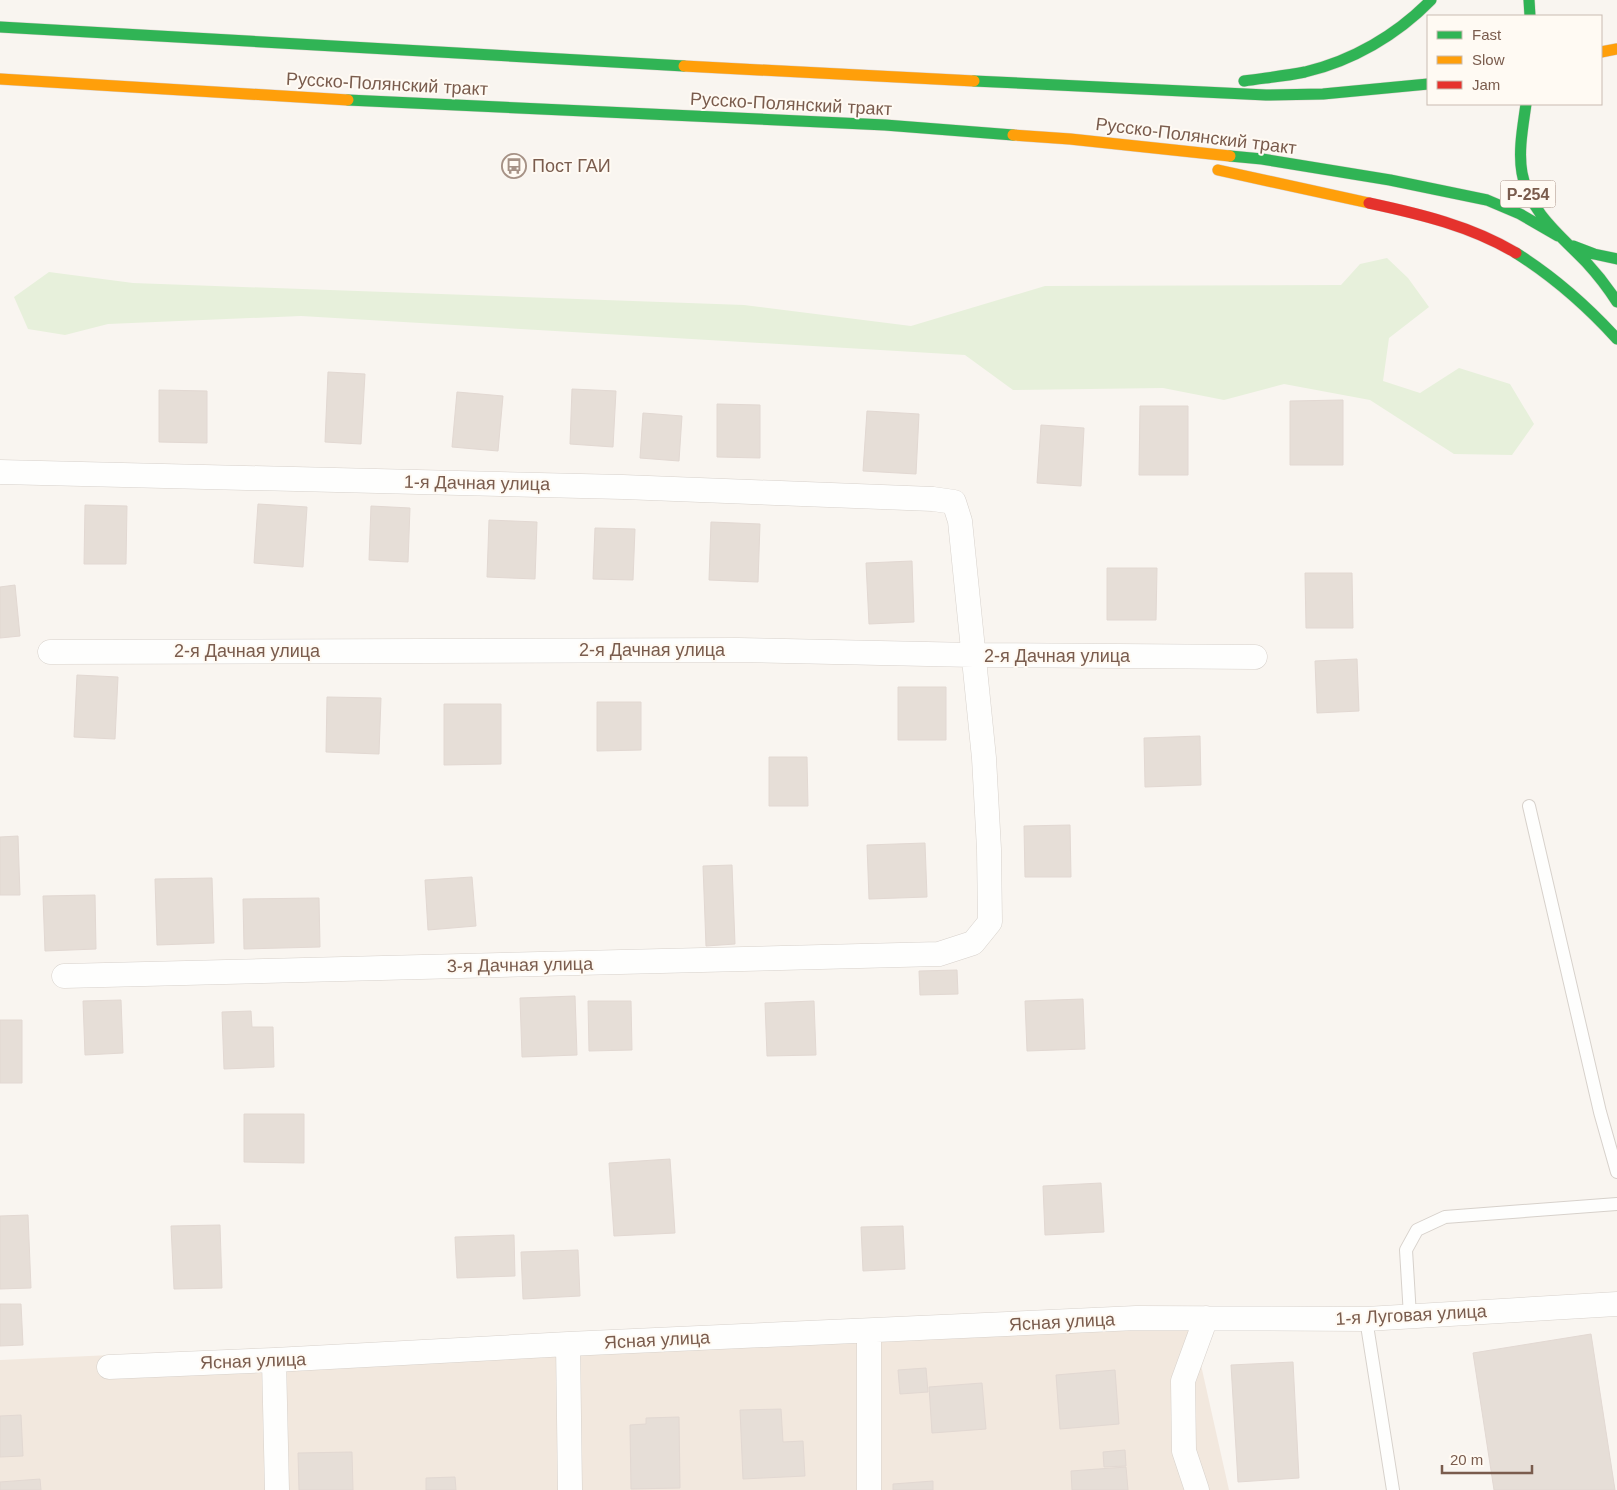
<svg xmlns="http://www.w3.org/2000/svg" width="1617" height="1490" font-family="Helvetica,sans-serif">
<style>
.residential{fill:#f2e8de}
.green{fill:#e7f0db}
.building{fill:#e6ded7;stroke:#e2d8d2}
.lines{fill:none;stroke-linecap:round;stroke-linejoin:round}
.lane-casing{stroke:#d7d1cb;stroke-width:14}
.street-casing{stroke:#d7d1cb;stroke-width:25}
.fast-casing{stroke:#dad1cc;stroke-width:12}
.slow-casing{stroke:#dad1cc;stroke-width:12}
.jam-casing{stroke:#dad1cc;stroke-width:12}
.lane{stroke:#fefefd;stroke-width:12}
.street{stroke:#fefefd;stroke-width:24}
.fast{stroke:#30b455;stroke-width:11}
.slow{stroke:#ff9f0a;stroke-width:11}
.jam{stroke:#e5322d;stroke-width:11}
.labels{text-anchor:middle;stroke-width:4;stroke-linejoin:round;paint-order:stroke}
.shield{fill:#fffaf3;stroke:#a28b7f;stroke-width:1}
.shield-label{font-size:16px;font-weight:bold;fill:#7a5c4d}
.street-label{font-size:18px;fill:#7a5c4d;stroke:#fffaf3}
.poi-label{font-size:18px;fill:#7a5c4d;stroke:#fffaf3;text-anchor:start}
</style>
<rect width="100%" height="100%" fill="#f9f5f0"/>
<path class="residential" d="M 1188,1307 L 1229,1490 L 0,1490 L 0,1360 Z"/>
<path class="green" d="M 1387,258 L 1408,278 L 1429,307 L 1389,338 L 1383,381 L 1420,393 L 1459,368 L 1510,384 L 1534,424 L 1512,455 L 1454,454 L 1370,400 L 1284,384 L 1224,400 L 1163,388 L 1013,390 L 965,355 L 301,316 L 108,324 L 65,335 L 28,329 L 14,297 L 49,272 L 133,283 L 744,305 L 911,326 L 1045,286 L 1341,285 L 1360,264 Z"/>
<path class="building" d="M 328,372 L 365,374 L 361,444 L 325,442 Z
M 572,389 L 616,391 L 613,447 L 570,444 Z
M 159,390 L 207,391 L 207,443 L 159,442 Z
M 457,392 L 503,396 L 498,451 L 452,447 Z
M 1343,400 L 1343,465 L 1290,465 L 1290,401 Z
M 717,404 L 760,405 L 760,458 L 717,457 Z
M 1140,406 L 1188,406 L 1188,475 L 1139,475 Z
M 867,411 L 919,414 L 916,474 L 863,471 Z
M 643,413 L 682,416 L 679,461 L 640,458 Z
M 1041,425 L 1084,428 L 1081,486 L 1037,483 Z
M 258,504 L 307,507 L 303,567 L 254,563 Z
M 85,505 L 127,506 L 126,564 L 84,564 Z
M 371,506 L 410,508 L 408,562 L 369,560 Z
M 489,520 L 537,522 L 535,579 L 487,577 Z
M 711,522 L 760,524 L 758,582 L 709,580 Z
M 595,528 L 635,529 L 633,580 L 593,579 Z
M 912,561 L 914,622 L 869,624 L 866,563 Z
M 1107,568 L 1157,568 L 1156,620 L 1107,620 Z
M 1305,573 L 1352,573 L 1353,628 L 1306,628 Z
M 15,585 L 20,636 L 0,638 L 0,587 Z
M 1357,659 L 1359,711 L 1317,713 L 1315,661 Z
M 77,675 L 118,677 L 115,739 L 74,737 Z
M 898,687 L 946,687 L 946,740 L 898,740 Z
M 327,697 L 381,698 L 379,754 L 326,752 Z
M 597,702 L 641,702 L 641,750 L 597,751 Z
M 444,704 L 501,704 L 501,764 L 444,765 Z
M 1200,736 L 1201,785 L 1145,787 L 1144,738 Z
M 769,757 L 807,757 L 808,806 L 769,806 Z
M 1070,825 L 1071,877 L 1025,877 L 1024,826 Z
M 18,836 L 20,895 L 0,895 L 0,837 Z
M 925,843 L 927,897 L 869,899 L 867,845 Z
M 732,865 L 735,944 L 706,946 L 703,866 Z
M 472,877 L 476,926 L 428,930 L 425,880 Z
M 212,878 L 214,943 L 157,945 L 155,879 Z
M 95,895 L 96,949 L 45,951 L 43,896 Z
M 319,898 L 320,947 L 244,949 L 243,899 Z
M 957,970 L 958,994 L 920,995 L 919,971 Z
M 575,996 L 577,1055 L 522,1057 L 520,998 Z
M 1083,999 L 1085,1049 L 1027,1051 L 1025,1001 Z
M 121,1000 L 123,1053 L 85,1055 L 83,1001 Z
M 588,1001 L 631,1001 L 632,1050 L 589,1051 Z
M 814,1001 L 816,1055 L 767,1056 L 765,1003 Z
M 251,1011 L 252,1027 L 273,1027 L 274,1067 L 224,1069 L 222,1012 Z
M 0,1020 L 22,1020 L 22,1083 L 0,1083 Z
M 244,1114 L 304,1114 L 304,1163 L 244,1162 Z
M 670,1159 L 675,1233 L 614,1236 L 609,1163 Z
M 1101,1183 L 1104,1232 L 1045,1235 L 1043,1186 Z
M 28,1215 L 31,1288 L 0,1289 L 0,1216 Z
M 220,1225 L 222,1288 L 174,1289 L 171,1226 Z
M 903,1226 L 905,1269 L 863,1271 L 861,1227 Z
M 514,1235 L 515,1276 L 457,1278 L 455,1237 Z
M 578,1250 L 580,1296 L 523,1299 L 521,1252 Z
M 0,1304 L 21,1304 L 23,1345 L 0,1346 Z
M 1591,1334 L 1615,1490 L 1494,1490 L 1473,1353 Z
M 1293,1362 L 1299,1478 L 1238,1482 L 1231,1365 Z
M 926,1368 L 928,1392 L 900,1394 L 898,1370 Z
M 1115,1370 L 1119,1424 L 1060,1429 L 1056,1375 Z
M 982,1383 L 986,1429 L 932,1433 L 929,1387 Z
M 781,1409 L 783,1442 L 803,1441 L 805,1476 L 743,1479 L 740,1410 Z
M 21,1415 L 23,1456 L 0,1457 L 0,1416 Z
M 679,1417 L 680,1488 L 631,1489 L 630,1425 L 646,1424 L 646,1418 Z
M 1125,1450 L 1126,1466 L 1104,1467 L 1103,1452 Z
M 352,1452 L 353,1490 L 299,1490 L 298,1453 Z
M 1126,1467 L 1128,1490 L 1072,1490 L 1071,1471 Z
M 455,1477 L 456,1490 L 426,1490 L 426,1478 Z
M 40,1479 L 41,1490 L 0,1490 L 0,1482 Z
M 933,1481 L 933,1490 L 893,1490 L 893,1484 Z"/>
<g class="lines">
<defs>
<path id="lane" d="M 1529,806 L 1600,1112 L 1617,1172
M 1410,1316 L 1406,1250 L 1417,1230 L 1445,1217 L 1617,1204
M 1366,1319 L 1393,1490"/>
<path id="street" d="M 0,472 L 623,487 L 933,499 L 954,502 L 960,521 L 984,758 L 989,849 L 990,922 L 973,943 L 939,954 L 64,976
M 50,652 L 738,650 L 974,655 L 1255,657
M 568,1344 L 570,1490
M 274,1360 L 277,1490
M 109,1367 L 274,1360 L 568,1344 L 1136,1318 L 1366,1319 L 1617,1304
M 869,1490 L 869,1331
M 1197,1490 L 1184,1451 L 1183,1381 L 1206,1318"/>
<path id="fast" d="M 1529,0 L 1530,16
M 0,27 L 684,66
M 974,81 L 1266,95 L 1323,94 L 1428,84
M 1244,81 C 1264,78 1285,76 1305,72 C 1352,61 1397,35 1431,0
M 348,100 L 885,125 L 1013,135
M 1526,104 C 1523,126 1518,151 1522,173 C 1529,212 1561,236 1586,262 C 1598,275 1608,288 1617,302
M 1230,156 L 1262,159 L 1390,180 L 1487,200 L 1520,214 L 1558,236
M 1573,246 L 1594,254 L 1617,259
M 1516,253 C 1554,277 1587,306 1617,339"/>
<path id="slow" d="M 1601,52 L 1617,49
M 684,66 L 974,81
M 0,79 L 348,100
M 1013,135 L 1070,139 L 1230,156
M 1218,170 L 1369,203"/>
<path id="jam" d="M 1369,203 C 1420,214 1471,226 1516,253"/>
</defs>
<use href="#lane" class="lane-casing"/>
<use href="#street" class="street-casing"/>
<use href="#fast" class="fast-casing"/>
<use href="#slow" class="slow-casing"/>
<use href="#jam" class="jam-casing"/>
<use href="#lane" class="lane"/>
<use href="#street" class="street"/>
<use href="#fast" class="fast"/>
<use href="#slow" class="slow"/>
<use href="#jam" class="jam"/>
</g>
<defs>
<symbol id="bus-ring" viewBox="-11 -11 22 22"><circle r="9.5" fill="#fffaf3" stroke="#a69286" stroke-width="1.5"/><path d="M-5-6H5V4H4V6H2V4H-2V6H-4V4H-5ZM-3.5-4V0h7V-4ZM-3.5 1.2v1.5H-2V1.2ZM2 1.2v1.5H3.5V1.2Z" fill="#a69286"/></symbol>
</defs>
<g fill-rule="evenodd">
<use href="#bus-ring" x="500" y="152" width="28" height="28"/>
</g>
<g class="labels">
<rect class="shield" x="1500.5" y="180.5" width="55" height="27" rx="4"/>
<g class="shield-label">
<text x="1528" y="200">Р-254</text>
</g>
<g class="street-label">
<text transform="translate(387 84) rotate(3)" y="6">Русско-Полянский тракт</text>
<text transform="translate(791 104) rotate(3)" y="6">Русско-Полянский тракт</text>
<text transform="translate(1196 136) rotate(7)" y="6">Русско-Полянский тракт</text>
<text transform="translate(477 483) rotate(1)" y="6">1-я Дачная улица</text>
<text x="652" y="656">2-я Дачная улица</text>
<text x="247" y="657">2-я Дачная улица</text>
<text x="1057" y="662">2-я Дачная улица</text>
<text transform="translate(520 965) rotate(-1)" y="6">3-я Дачная улица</text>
<text transform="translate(1411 1315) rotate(-3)" y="6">1-я Луговая улица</text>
<text transform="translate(1062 1322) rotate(-3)" y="6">Ясная улица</text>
<text transform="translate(657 1340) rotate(-3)" y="6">Ясная улица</text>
<text transform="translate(253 1361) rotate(-2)" y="6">Ясная улица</text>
</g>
<g class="poi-label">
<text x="532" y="172">Пост ГАИ</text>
</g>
</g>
<rect x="1427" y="15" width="175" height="90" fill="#fffaf3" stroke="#cabbb1"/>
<rect x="1437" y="31" width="25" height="8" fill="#30b455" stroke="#cabbb1"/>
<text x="1472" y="40" font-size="15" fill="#7a5c4d">Fast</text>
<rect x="1437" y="56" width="25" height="8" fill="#ff9f0a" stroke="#cabbb1"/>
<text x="1472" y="65" font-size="15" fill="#7a5c4d">Slow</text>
<rect x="1437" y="81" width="25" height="8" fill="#e5322d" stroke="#cabbb1"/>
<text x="1472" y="90" font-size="15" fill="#7a5c4d">Jam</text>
<path d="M1442 1465v8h90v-8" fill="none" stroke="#7a5c4d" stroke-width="2.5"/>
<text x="1450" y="1465" font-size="15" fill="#7a5c4d" stroke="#fffaf3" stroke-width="4" paint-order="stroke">20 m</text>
</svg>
